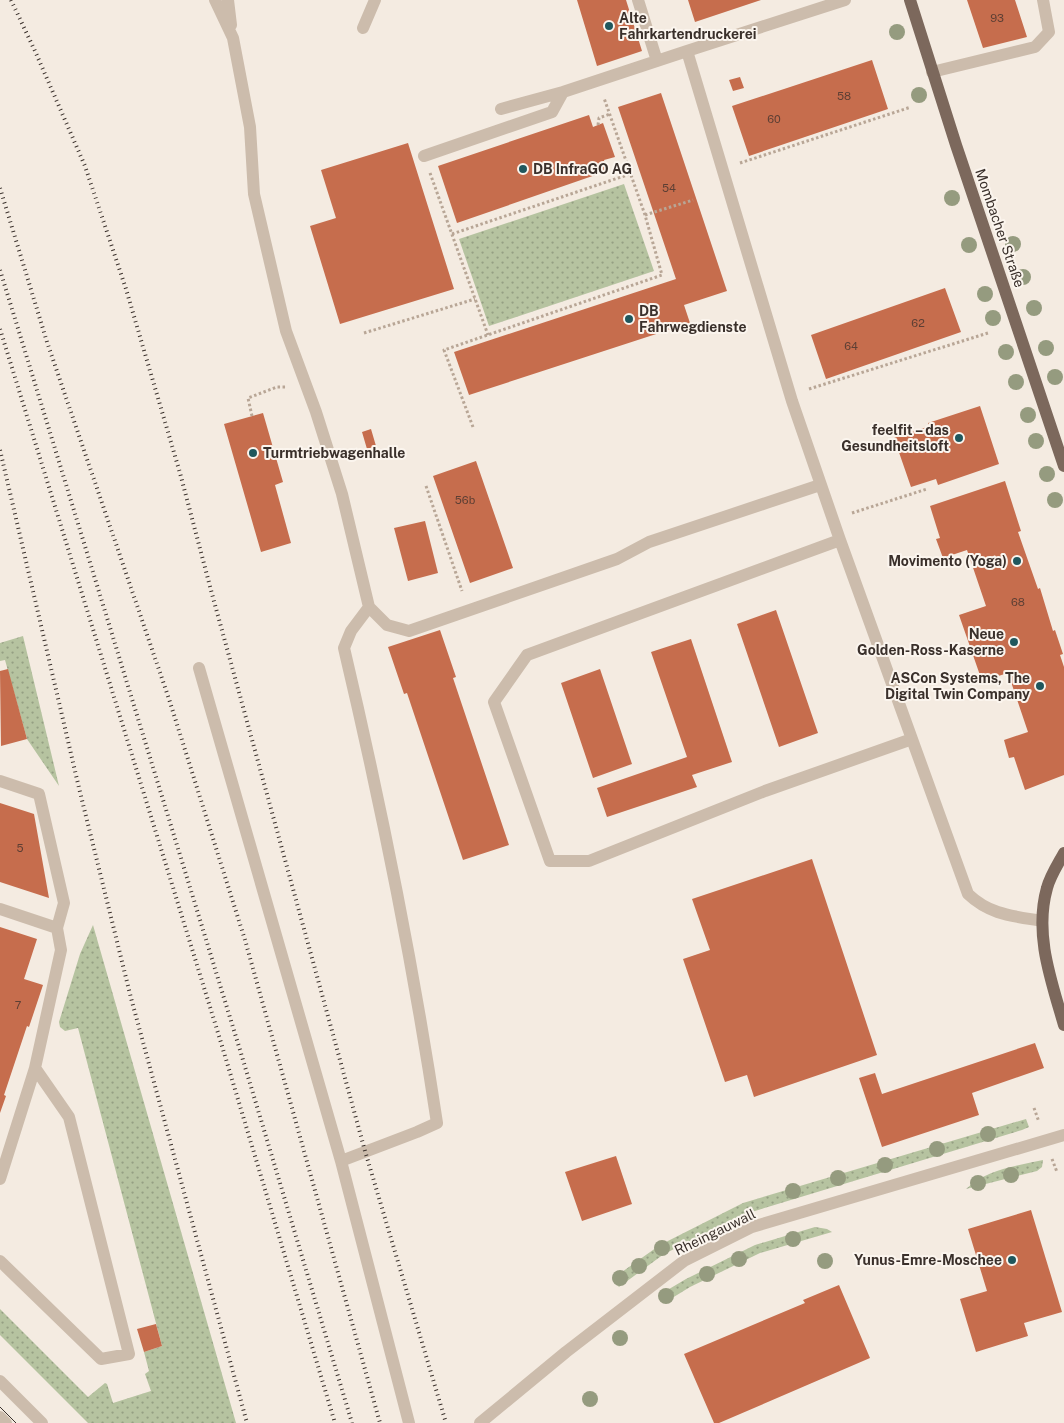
<svg xmlns="http://www.w3.org/2000/svg" width="1064" height="1423" font-family="'Public Sans',sans-serif">
<style>
.grass{fill:url(#grass-dots)}
.building{fill:#c66d4d}
.lines{fill:none;stroke-linecap:round;stroke-linejoin:round}
.path{stroke:#b8a696;stroke-width:3;stroke-dasharray:2.5 2.5;stroke-linecap:butt}
.minor{stroke:#ccbcac;stroke-width:12}
.major{stroke:#7c685c;stroke-width:12}
.tram{stroke:#3a302b;stroke-width:1}
.rail{stroke:#3a302b;stroke-width:4;stroke-dasharray:1 4;stroke-linecap:butt}
.tree{fill:#959b7f}
.poi-dot{fill:#20575d;stroke:#fbf5ee;stroke-width:2}
.labels{text-anchor:middle;stroke-width:4;stroke-linejoin:round;paint-order:stroke}
.number-label{font-size:11px;fill:#5d3f34}
.poi-label{font-size:14px;font-weight:bold;fill:#3a302b;stroke:#fbf5ee;text-anchor:end}
.street-label{font-size:14px;fill:#3a302b;stroke:#fbf5ee}
</style>
<defs>
<pattern id="grass-dots" width="8" height="8" patternUnits="userSpaceOnUse" patternTransform="scale(1.25)"><rect width="8" height="8" fill="#b6c3a0"/><path d="M2 2h.1M6 6h.1" fill="none" stroke="#959f83" stroke-width="1.8" stroke-linecap="round"/></pattern>
</defs>
<rect width="100%" height="100%" fill="#f4ebe1"/>
<path class="grass" d="M 624,184 L 654,271 L 489,326 L 459,239 Z
M 23,636 L 59,786 L 27,739 L 5,660 L 0,661 L 0,643 Z
M 93,925 L 236,1423 L 88,1423 L 0,1335 L 0,1309 L 88,1397 L 105,1383 L 107,1384 L 113,1403 L 151,1391 L 145,1374 L 149,1371 L 144,1352 L 162,1346 L 78,1028 L 65,1031 L 60,1027 L 59,1022 L 80,954 Z
M 1026,1119 L 1029,1127 L 1022,1130 L 745,1214 L 664,1254 L 619,1287 L 612,1279 L 660,1245 L 743,1203 Z
M 1043,1160 L 1042,1167 L 1037,1171 L 966,1189 C 987,1169 1016,1166 1043,1160 Z
M 815,1227 L 827,1229 L 832,1232 L 760,1253 L 690,1287 L 664,1303 L 659,1295 L 686,1279 L 755,1245 Z"/>
<path class="building" d="M 577,0 L 626,0 L 642,51 L 597,66 Z
M 688,0 L 761,0 L 695,22 Z
M 967,0 L 1015,0 L 1027,37 L 983,48 Z
M 872,60 L 888,109 L 749,156 L 732,106 Z
M 740,77 L 744,88 L 733,91 L 729,80 Z
M 661,93 L 727,291 L 684,305 L 690,323 L 469,395 L 454,352 L 676,279 L 618,107 Z
M 589,115 L 593,127 L 603,123 L 615,157 L 604,160 L 607,171 L 457,223 L 438,166 Z
M 408,143 L 454,289 L 340,324 L 310,226 L 336,218 L 321,170 Z
M 945,288 L 961,332 L 826,379 L 811,335 Z
M 980,406 L 999,464 L 938,485 L 936,479 L 911,487 L 894,438 L 930,426 L 928,423 Z
M 263,413 L 283,482 L 275,485 L 291,543 L 261,552 L 224,424 Z
M 371,429 L 376,446 L 367,449 L 362,432 Z
M 476,461 L 513,568 L 470,583 L 433,476 Z
M 1005,481 L 1021,531 L 1018,532 L 1038,589 L 1040,588 L 1053,631 L 1055,630 L 1063,654 L 1060,655 L 1064,667 L 1064,775 L 1025,790 L 1014,757 L 1009,758 L 1004,740 L 1028,732 L 1008,673 L 982,681 L 959,615 L 986,606 L 967,550 L 943,558 L 936,539 L 940,538 L 930,506 Z
M 425,521 L 438,573 L 408,581 L 394,528 Z
M 776,610 L 818,733 L 779,747 L 737,624 Z
M 440,630 L 456,677 L 453,678 L 509,845 L 463,860 L 407,693 L 404,694 L 388,647 Z
M 691,639 L 732,762 L 692,775 L 697,787 L 607,817 L 597,788 L 687,757 L 651,652 Z
M 8,669 L 27,739 L 1,746 L 0,671 Z
M 600,669 L 632,764 L 593,778 L 561,683 Z
M 0,803 L 34,814 L 49,898 L 0,882 Z
M 812,859 L 877,1055 L 754,1097 L 747,1075 L 725,1082 L 683,959 L 710,950 L 692,899 Z
M 0,927 L 37,939 L 24,979 L 43,985 L 29,1027 L 27,1026 L 4,1095 L 6,1096 L 0,1113 Z
M 1035,1043 L 1044,1068 L 972,1093 L 979,1115 L 882,1147 L 859,1078 L 875,1073 L 882,1094 Z
M 616,1156 L 632,1204 L 582,1221 L 565,1172 Z
M 1031,1210 L 1062,1312 L 1024,1323 L 1028,1336 L 976,1352 L 960,1299 L 987,1291 L 968,1229 Z
M 839,1285 L 870,1358 L 719,1423 L 714,1423 L 684,1354 L 805,1303 L 803,1300 Z
M 156,1324 L 162,1346 L 144,1352 L 137,1329 Z"/>
<g class="lines">
<path class="path" d="M 598,125 L 599,118 L 610,114
M 740,163 L 911,107
M 430,173 L 488,335
M 645,215 L 693,200
M 452,234 L 630,174
M 364,333 L 475,299
M 809,389 L 988,333
M 252,416 L 248,398 L 277,387 L 287,387
M 473,427 L 444,350 L 662,275 L 645,215 L 604,98
M 426,486 L 462,591
M 852,513 L 927,489
M 1034,1108 L 1039,1122
M 1052,1159 L 1057,1172"/>
<path class="minor" d="M 215,0 L 233,38 L 250,127 L 254,194 L 286,331 L 316,412 L 342,494 L 369,607 L 387,625 L 409,631 L 617,559 L 649,542 L 820,485
M 228,0 L 231,25
M 638,0 L 657,61
M 845,0 L 687,51 L 792,401 L 840,540 L 968,894 C 990,915 1013,916 1042,921
M 363,28 L 375,0
M 932,72 L 1035,47 L 1049,32 L 1043,0
M 501,109 L 563,92 L 687,51
M 424,156 L 552,112 L 563,92
M 840,540 L 527,655 L 494,702 L 550,861 L 589,861 L 765,791 L 912,739
M 369,607 L 351,631 L 344,648 C 381,805 413,963 437,1123 L 417,1132 L 341,1161 L 409,1423
M 199,668 L 341,1161
M 0,781 L 39,794 L 64,903 L 57,928
M 0,909 L 57,928 L 61,950 L 35,1068 L 0,1179
M 0,1261 L 101,1359 L 129,1354 L 69,1117 L 35,1068
M 0,1381 L 42,1423
M 0,1417 L 6,1423
M 480,1423 L 566,1352 L 684,1261 L 752,1227 L 1064,1135"/>
<path class="major" d="M 910,0 L 956,145 L 1064,466
M 1064,853 C 1058,864 1050,876 1047,888 C 1034,934 1051,980 1064,1025"/>
<path class="tram" d="M 0,1407 L 16,1423"/>
<path class="rail" d="M 11,0 L 35,51 L 85,166 L 126,289 L 180,473 L 212,594 L 365,1151 L 446,1423
M 0,188 L 47,342 L 169,699 L 245,940 L 380,1423
M 0,270 L 240,1050 L 352,1423
M 0,329 L 219,1036 L 335,1423
M 0,450 L 79,788 L 131,998 L 247,1423"/>
</g>
<g class="tree">
<circle cx="897" cy="32" r="8"/>
<circle cx="919" cy="95" r="8"/>
<circle cx="952" cy="198" r="8"/>
<circle cx="1013" cy="244" r="8"/>
<circle cx="969" cy="245" r="8"/>
<circle cx="1023" cy="277" r="8"/>
<circle cx="985" cy="294" r="8"/>
<circle cx="1034" cy="308" r="8"/>
<circle cx="993" cy="318" r="8"/>
<circle cx="1046" cy="348" r="8"/>
<circle cx="1006" cy="352" r="8"/>
<circle cx="1055" cy="377" r="8"/>
<circle cx="1016" cy="382" r="8"/>
<circle cx="1028" cy="415" r="8"/>
<circle cx="1036" cy="441" r="8"/>
<circle cx="1047" cy="474" r="8"/>
<circle cx="1055" cy="500" r="8"/>
<circle cx="988" cy="1134" r="8"/>
<circle cx="937" cy="1149" r="8"/>
<circle cx="885" cy="1165" r="8"/>
<circle cx="1011" cy="1175" r="8"/>
<circle cx="838" cy="1178" r="8"/>
<circle cx="978" cy="1183" r="8"/>
<circle cx="793" cy="1191" r="8"/>
<circle cx="793" cy="1239" r="8"/>
<circle cx="662" cy="1248" r="8"/>
<circle cx="739" cy="1259" r="8"/>
<circle cx="825" cy="1261" r="8"/>
<circle cx="639" cy="1266" r="8"/>
<circle cx="707" cy="1274" r="8"/>
<circle cx="620" cy="1278" r="8"/>
<circle cx="666" cy="1296" r="8"/>
<circle cx="620" cy="1338" r="8"/>
<circle cx="590" cy="1399" r="8"/>
</g>
<g class="poi-dot">
<circle cx="609" cy="26" r="5"/>
<circle cx="523" cy="169" r="5"/>
<circle cx="629" cy="319" r="5"/>
<circle cx="959" cy="438" r="5"/>
<circle cx="253" cy="453" r="5"/>
<circle cx="1017" cy="561" r="5"/>
<circle cx="1014" cy="642" r="5"/>
<circle cx="1040" cy="686" r="5"/>
<circle cx="1012" cy="1260" r="5"/>
</g>
<g class="labels">
<g class="number-label">
<text x="997" y="22">93</text>
<text x="844" y="100">58</text>
<text x="774" y="123">60</text>
<text x="669" y="192">54</text>
<text x="918" y="327">62</text>
<text x="851" y="350">64</text>
<text x="465" y="504">56b</text>
<text x="1018" y="606">68</text>
<text x="20" y="852">5</text>
<text x="18" y="1009">7</text>
</g>
<g class="poi-label">
<text x="619" y="23" text-anchor="start">Alte<tspan x="619" dy="16">Fahrkartendruckerei</tspan></text>
<text x="533" y="174" text-anchor="start">DB InfraGO AG</text>
<text x="639" y="316" text-anchor="start">DB<tspan x="639" dy="16">Fahrwegdienste</tspan></text>
<text x="949" y="435">feelfit – das<tspan x="949" dy="16">Gesundheitsloft</tspan></text>
<text x="263" y="458" text-anchor="start">Turmtriebwagenhalle</text>
<text x="1007" y="566">Movimento (Yoga)</text>
<text x="1004" y="639">Neue<tspan x="1004" dy="16">Golden-Ross-Kaserne</tspan></text>
<text x="1030" y="683">ASCon Systems, The<tspan x="1030" dy="16">Digital Twin Company</tspan></text>
<text x="1002" y="1265">Yunus-Emre-Moschee</text>
</g>
<g class="street-label">
<text transform="translate(1000 228) rotate(71)" y="5">Mombacher Straße</text>
<text transform="translate(715 1232) rotate(-26)" y="5">Rheingauwall</text>
</g>
</g>
</svg>
